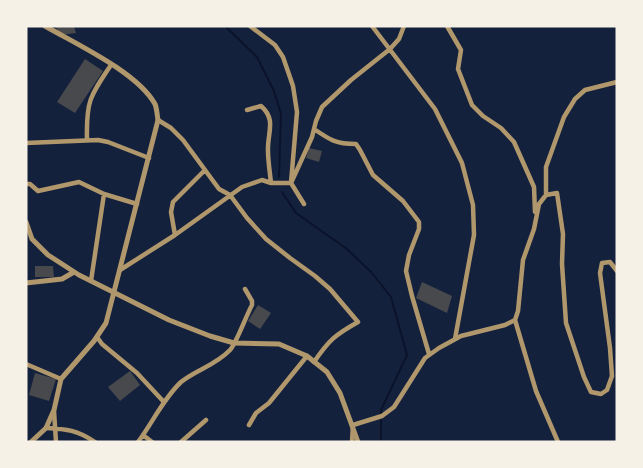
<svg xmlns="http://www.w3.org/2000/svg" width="643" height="468" font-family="'Times New Roman',serif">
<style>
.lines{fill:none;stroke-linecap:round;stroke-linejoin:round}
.stream{stroke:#0b132b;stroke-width:2}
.building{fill:#48494c}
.minor{stroke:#b1986c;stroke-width:4.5}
.tertiary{stroke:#b1986c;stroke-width:5}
</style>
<rect width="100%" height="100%" fill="#14213d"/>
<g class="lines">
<path class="stream" d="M 225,26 L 257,57 L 274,91 L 281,114 L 279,177
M 282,192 L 296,213 L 347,249 L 372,273 L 391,297 L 407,355 L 381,410 L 381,442"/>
</g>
<path class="building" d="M 55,26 L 74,26 L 76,33 L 61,35 Z
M 85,59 L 103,71 L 75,113 L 57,102 Z
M 309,148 L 322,151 L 319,162 L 306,158 Z
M 35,266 L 53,266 L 54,277 L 35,277 Z
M 422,282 L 452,296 L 447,313 L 416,298 Z
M 258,305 L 271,313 L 260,329 L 248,321 Z
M 130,371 L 140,385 L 120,401 L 108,387 Z
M 35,373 L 56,379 L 49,401 L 29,395 Z"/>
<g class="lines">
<path class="minor" d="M 250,26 L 275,45 L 283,57 L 293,86 L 297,112 L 291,183 L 304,204
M 372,26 L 435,109 L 462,163 L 473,205 L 474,235 L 455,339
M 447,26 L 461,50 L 458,69 L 472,105 L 483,116 L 501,128 L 514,142 L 534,187 L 535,212
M 247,110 L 261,106 C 277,120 267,133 268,151 C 268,161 270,173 271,183
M 158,120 L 171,128 L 183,140 L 219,189 L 230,195 L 247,218 L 266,239 L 290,258 L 315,276 L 330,289 L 358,322 C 335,335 329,340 314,362
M 314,129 C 330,140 336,144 356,144 L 360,150 L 373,175 L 403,201 L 419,222 L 419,229 L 409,255 L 406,271 L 412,296 L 429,354
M 87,140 C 86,101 90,96 111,65
M 26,143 L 98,140 L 108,142 L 149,158
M 26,184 L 30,184 L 38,191 L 79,182 L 104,194 L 137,204
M 546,195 L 546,167 L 564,117 L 575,99 L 585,90 L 617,82
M 175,235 L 171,212 L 173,202 L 205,170
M 120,270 L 175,235 L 242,187 L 262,180 L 271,183 L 291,183 L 312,137 L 316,121 L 322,107 L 351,80 L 390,49 L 399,39 L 404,26
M 91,281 L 104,194
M 515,320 L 536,391 L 558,442
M 97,337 L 102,344 L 137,373 L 163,401
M 26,364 L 61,379
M 54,411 L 56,442
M 249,425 L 256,413 L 269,403 L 307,356
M 46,428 C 67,429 77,430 95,442
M 143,435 L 152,442
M 138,442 C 153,422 163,399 181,382 C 196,370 216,365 230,350 C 236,344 246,316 252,305 L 252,301 L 245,289
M 181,442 L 206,420
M 352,442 L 353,425 L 382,416 L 394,407 L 425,358 L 439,348 L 461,336 L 505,325 L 515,320 L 518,311 L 523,260 L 534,229 L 539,204 L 546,195 L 557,193 L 563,234 L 562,264 L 566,323 L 584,377 L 591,392 L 601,394 L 607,390 L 612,376 L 610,348 L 600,273 L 602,263 L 610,262 L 617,271"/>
<path class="tertiary" d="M 26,222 L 32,239 L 48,255 L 79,275 L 169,320 L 210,336 L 234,343 L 279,344 L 307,356 L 327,372 L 340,393 L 358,442
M 26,283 L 62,279 L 74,272
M 31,442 L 46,428 L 54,410 L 61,379 L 94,341 L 106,323 L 158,120 C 157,115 157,109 155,104 C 137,72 76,44 45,26"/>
</g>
<rect width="643" height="468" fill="none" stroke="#f6f1e7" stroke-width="55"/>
</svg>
